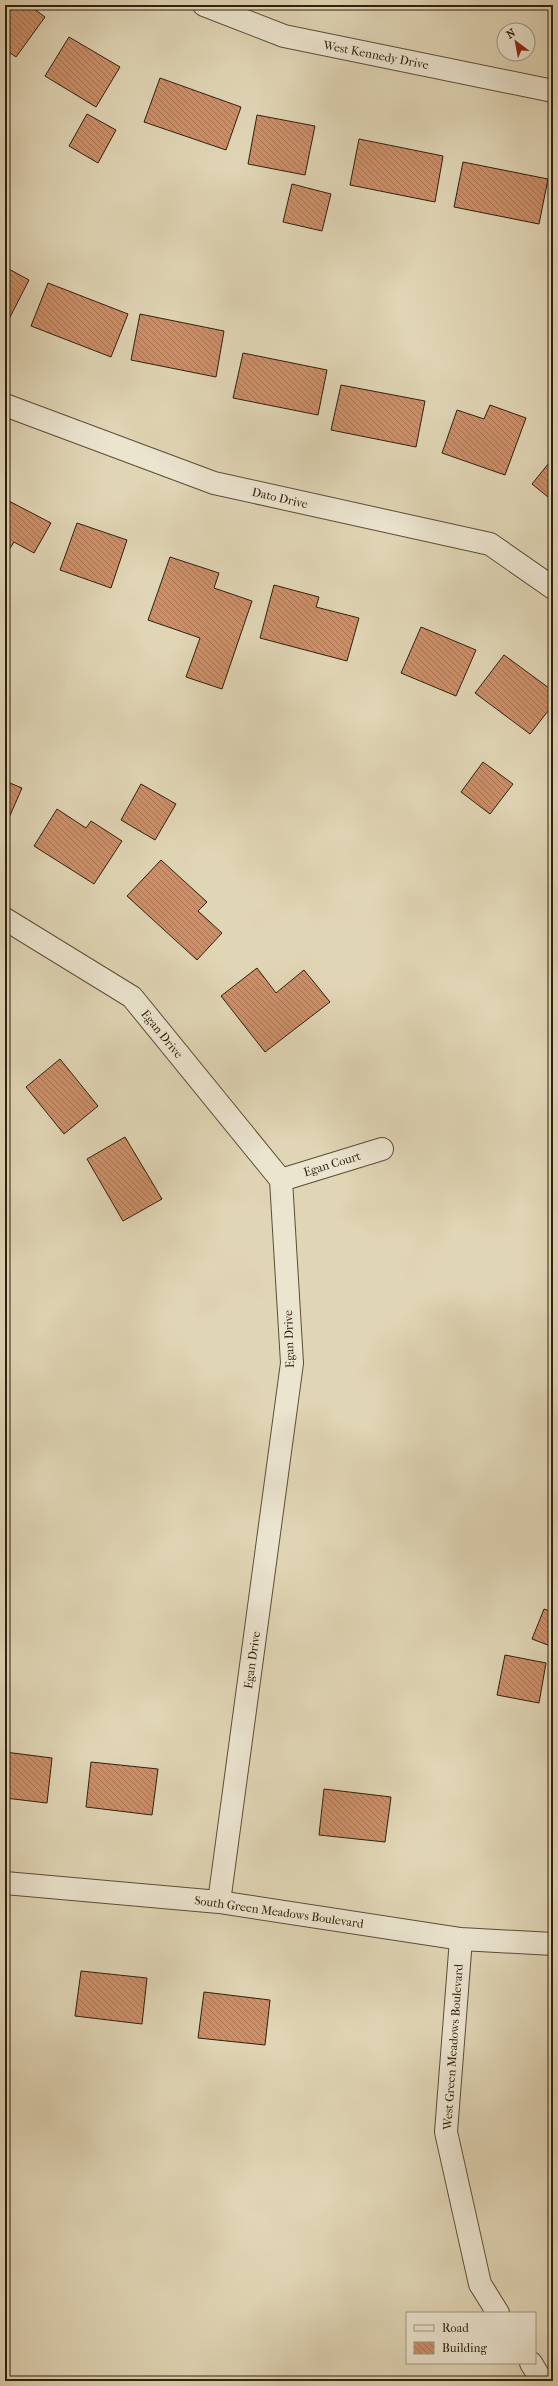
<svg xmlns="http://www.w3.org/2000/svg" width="558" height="2386" font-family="'IM FELL French Canon',serif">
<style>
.building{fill:url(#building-back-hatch);stroke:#30200c}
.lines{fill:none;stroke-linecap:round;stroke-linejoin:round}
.minor-casing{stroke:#5c4d36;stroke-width:24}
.minor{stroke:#ebe4cf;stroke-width:22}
.labels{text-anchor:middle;stroke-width:3;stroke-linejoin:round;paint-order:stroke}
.street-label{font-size:12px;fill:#30200c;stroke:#ebe4cf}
</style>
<defs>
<pattern id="building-back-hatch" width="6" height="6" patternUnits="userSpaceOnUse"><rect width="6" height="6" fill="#cd8f68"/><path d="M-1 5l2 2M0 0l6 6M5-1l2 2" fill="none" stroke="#a77454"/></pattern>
</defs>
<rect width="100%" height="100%" fill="#e0d5b5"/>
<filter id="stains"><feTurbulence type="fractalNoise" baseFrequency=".005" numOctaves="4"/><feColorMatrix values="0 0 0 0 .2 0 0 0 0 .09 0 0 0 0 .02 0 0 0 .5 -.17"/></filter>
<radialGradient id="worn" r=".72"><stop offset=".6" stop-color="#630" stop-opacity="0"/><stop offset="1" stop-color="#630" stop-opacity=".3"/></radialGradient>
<path class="building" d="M 5,5 L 29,5 L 45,17 L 16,57 L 5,49 Z
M 69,37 L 120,67 L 96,107 L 45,76 Z
M 160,78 L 241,107 L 226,150 L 144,122 Z
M 87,114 L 116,130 L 98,163 L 69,146 Z
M 257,115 L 315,126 L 305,175 L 248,164 Z
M 359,139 L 443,156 L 435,202 L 350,185 Z
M 463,162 L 548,179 L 539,224 L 454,207 Z
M 292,184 L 331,194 L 322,231 L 283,222 Z
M 5,267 L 29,280 L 8,321 L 5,320 Z
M 48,283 L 128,314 L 111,357 L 31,326 Z
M 140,314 L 224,331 L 216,377 L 131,360 Z
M 243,353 L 327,370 L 318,415 L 233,398 Z
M 341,385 L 425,401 L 416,447 L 331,430 Z
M 490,405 L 526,418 L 505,475 L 442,453 L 457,410 L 484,419 Z
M 553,458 L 553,501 L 532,484 Z
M 5,499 L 51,523 L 34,553 L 14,542 L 5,556 Z
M 77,523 L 127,540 L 111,588 L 60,570 Z
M 170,557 L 219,573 L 214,588 L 252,601 L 222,689 L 186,677 L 200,638 L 148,620 Z
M 274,585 L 319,597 L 316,607 L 359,618 L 347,661 L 260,638 Z
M 421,627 L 476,650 L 456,696 L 401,673 Z
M 504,655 L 553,691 L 553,715 L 548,711 L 530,734 L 475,693 Z
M 483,762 L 513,784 L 490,814 L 461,792 Z
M 5,781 L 22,788 L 5,827 Z
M 141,784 L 176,804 L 155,840 L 121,820 Z
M 57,809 L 86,828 L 91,821 L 122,841 L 94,884 L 34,846 Z
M 161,860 L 207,902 L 198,911 L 222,933 L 197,960 L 127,896 Z
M 257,968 L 276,993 L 304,970 L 330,1002 L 265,1052 L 221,996 Z
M 60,1059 L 98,1106 L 64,1134 L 26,1087 Z
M 125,1137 L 162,1199 L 123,1221 L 87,1159 Z
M 544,1609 L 553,1612 L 553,1647 L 532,1639 Z
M 505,1655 L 546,1663 L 539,1703 L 497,1695 Z
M 5,1752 L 52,1758 L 47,1803 L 5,1798 Z
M 91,1762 L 158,1769 L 152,1815 L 86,1807 Z
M 324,1789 L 391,1797 L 385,1842 L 319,1835 Z
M 81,1971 L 147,1978 L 142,2024 L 75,2016 Z
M 204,1992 L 270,2000 L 265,2045 L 198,2038 Z"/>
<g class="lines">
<defs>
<path id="minor" d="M 204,5 L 284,36 L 553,91
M 5,405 L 214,483 L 490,544 L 553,588
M 5,919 L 132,997 L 281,1180 L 292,1363 L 219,1902
M 281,1180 L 382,1149
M 5,1883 L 219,1902 L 461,1939 L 553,1944
M 461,1939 L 446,2132 L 480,2284 L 498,2313
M 531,2363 L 542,2381"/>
</defs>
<use href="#minor" class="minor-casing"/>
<use href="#minor" class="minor"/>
</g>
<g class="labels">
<g class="street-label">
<text transform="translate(376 55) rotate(11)" y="4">West Kennedy Drive</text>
<text transform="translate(280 498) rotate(13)" y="4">Dato Drive</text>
<text transform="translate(162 1034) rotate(51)" y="4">Egan Drive</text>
<text transform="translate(332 1164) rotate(-17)" y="4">Egan Court</text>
<text transform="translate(289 1339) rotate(-92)" y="4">Egan Drive</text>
<text transform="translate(252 1660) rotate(-82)" y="4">Egan Drive</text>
<text transform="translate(279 1912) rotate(8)" y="4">South Green Meadows Boulevard</text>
<text transform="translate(453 2047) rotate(-86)" y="4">West Green Meadows Boulevard</text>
</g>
</g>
<rect width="558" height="2386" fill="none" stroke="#e0d5b5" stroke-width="20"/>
<rect x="6" y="6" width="546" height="2374" fill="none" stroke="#30200c" stroke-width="2"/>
<rect x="10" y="10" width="538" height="2366" fill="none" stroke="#30200c"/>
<rect x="406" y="2312" width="130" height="52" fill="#ebe4cf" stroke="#a09681"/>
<rect x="414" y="2325" width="20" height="6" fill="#ebe4cf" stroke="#a09681"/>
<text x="442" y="2332" font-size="12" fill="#30200c">Road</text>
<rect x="414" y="2342" width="20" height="12" fill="url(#building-back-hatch)" stroke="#a09681"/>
<text x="442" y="2352" font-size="12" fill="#30200c">Building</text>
<g transform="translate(516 42) rotate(328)"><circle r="19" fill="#ebe4cf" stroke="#a09681"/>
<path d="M0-3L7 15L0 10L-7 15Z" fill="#8f2418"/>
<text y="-6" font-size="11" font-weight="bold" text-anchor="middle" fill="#30200c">N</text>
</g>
<rect width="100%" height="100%" filter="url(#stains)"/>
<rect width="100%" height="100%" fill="url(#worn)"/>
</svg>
